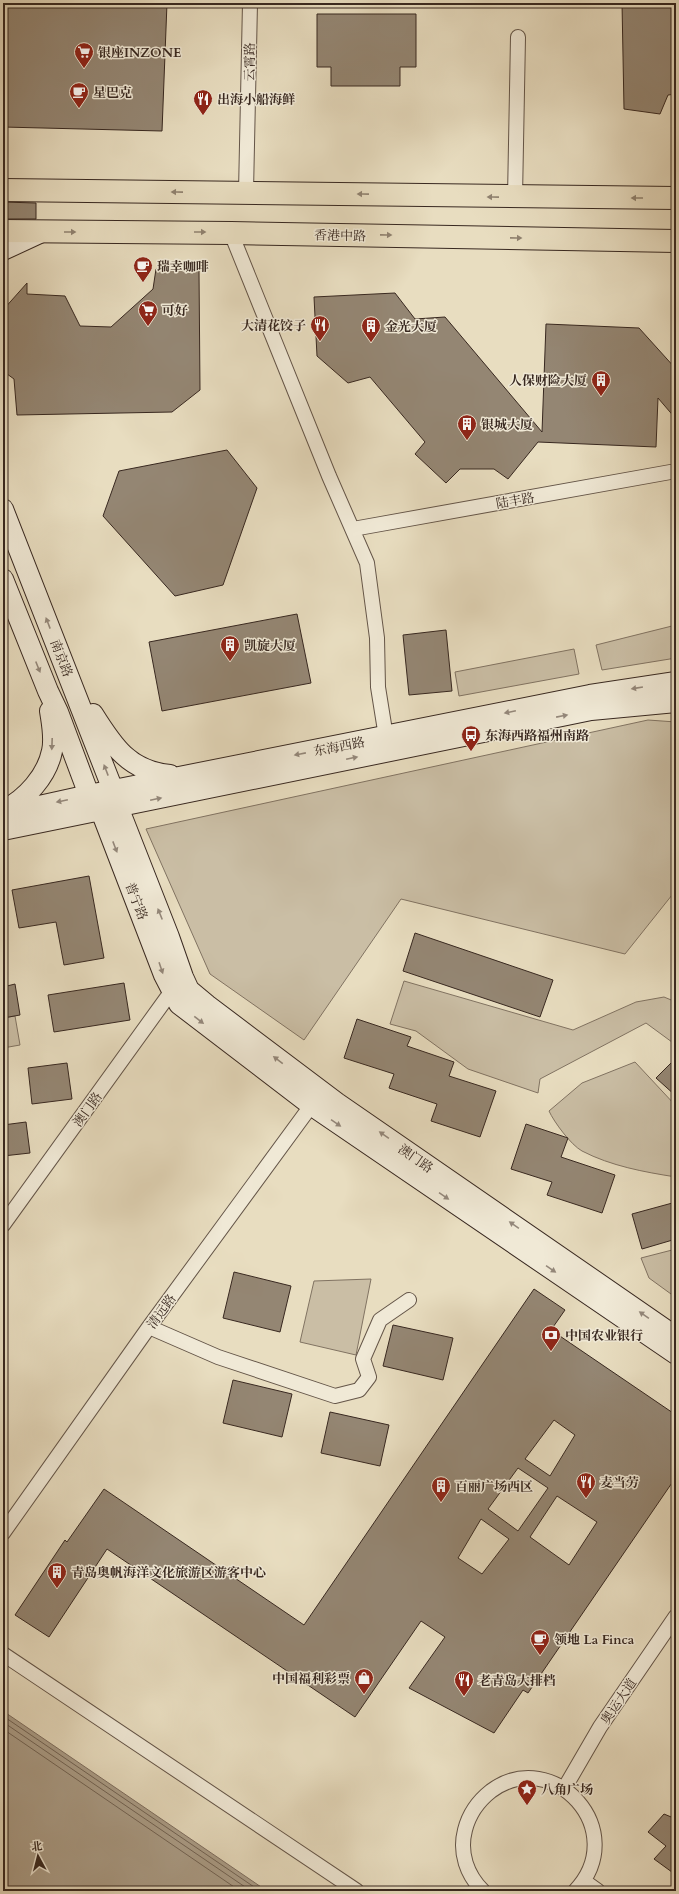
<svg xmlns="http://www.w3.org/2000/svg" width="679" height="1894" font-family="Cardo,'Noto Serif SC',serif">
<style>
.green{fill:#cabea5;stroke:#817362}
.water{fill:#ac9f8a;stroke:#7e6f60}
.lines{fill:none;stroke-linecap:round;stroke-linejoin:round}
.shore{stroke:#726455;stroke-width:1}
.building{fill:#948673;stroke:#382820;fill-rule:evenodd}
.street-casing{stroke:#645548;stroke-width:16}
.secondary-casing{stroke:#382820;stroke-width:22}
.primary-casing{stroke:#382820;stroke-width:24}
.street{stroke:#f0e9d6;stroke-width:14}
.secondary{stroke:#f0e9d6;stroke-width:20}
.primary{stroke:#e8ddc0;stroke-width:22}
.oneway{fill:#908270}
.oneway2{fill:#94887b}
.labels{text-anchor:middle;stroke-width:3;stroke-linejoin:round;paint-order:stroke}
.poi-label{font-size:13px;font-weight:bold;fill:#382820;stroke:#f0e9d6;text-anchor:start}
.street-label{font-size:13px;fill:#382820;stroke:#f0e9d6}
</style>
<rect width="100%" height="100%" fill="#e8ddc0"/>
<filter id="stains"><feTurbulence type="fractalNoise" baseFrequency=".005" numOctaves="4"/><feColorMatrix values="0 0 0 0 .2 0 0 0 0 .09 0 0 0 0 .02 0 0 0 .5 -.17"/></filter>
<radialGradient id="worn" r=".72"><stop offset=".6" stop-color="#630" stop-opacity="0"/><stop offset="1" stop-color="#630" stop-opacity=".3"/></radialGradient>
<path class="green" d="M 676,625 L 676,658 L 602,670 L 596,645 Z
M 574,649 L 579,674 L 459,696 L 455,672 Z
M 648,720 L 676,722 L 676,890 L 625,954 L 401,899 L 304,1040 L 210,974 L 146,829 Z
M 404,981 L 573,1030 L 636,1002 L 664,997 L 676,1002 L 676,1045 L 646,1023 L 540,1079 L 538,1093 L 468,1069 L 416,1031 L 390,1024 Z
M 15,1016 L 20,1045 L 3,1048 L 3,1018 Z
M 635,1062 L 676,1106 L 676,1177 C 644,1172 611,1166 582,1151 C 571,1145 554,1122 549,1111 L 582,1083 Z
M 676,1249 L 676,1287 L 671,1294 L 649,1278 L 641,1258 Z
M 371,1279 L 356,1355 L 300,1342 L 314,1281 Z"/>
<path class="water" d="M 3,1711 L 267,1891 L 3,1891 Z"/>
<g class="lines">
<path class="shore" d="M 3,1716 L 260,1891
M 3,1722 L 251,1891
M 3,1729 L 240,1891"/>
</g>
<path class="building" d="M 3,3 L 167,3 L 162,131 L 3,127 Z
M 622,3 L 676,3 L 676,94 L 668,95 L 660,114 L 624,109 Z
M 317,14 L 416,14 L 416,67 L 400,67 L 400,86 L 331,86 L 331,67 L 317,67 Z
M 3,202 L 36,203 L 36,219 L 3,219 Z
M 156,269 L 199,271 L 200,390 L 172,412 L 17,415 L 14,379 L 3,371 L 3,310 L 27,283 L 27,294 L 65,296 L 80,326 L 111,327 L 153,289 Z
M 395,293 L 415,319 L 445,317 L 542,432 L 546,324 L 639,328 L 676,369 L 676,419 L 658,398 L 656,447 L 538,442 L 508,479 L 494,469 L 460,469 L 446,483 L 415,454 L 425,442 L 370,377 L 348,383 L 317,356 L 314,297 Z
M 227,450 L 257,488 L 223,585 L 175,596 L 103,516 L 119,471 Z
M 297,614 L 311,683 L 162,711 L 149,642 Z
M 446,630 L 452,691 L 409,695 L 403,635 Z
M 89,876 L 104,958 L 64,965 L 56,922 L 19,928 L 12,890 Z
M 415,933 L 553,980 L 540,1017 L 403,971 Z
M 124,983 L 130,1020 L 54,1032 L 48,995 Z
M 15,984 L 20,1015 L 3,1018 L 3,987 Z
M 357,1019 L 411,1037 L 407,1046 L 454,1062 L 449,1076 L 496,1091 L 480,1137 L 431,1121 L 437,1104 L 389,1088 L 394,1074 L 344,1058 Z
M 676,1058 L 676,1096 L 656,1078 Z
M 67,1063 L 72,1099 L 32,1104 L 28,1068 Z
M 26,1122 L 30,1153 L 3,1156 L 3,1125 Z
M 526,1124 L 568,1138 L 561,1157 L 615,1175 L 602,1213 L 547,1195 L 552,1182 L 511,1169 Z
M 676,1202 L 676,1239 L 642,1249 L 632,1214 Z
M 234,1272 L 291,1286 L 280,1332 L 223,1318 Z
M 534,1289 L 565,1310 L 551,1330 L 676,1415 L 676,1477 L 528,1693 L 523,1690 L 494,1733 L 409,1688 L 445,1637 L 421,1621 L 355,1717 L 107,1549 L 49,1637 L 15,1615 L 65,1540 L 67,1542 L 104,1489 L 304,1625 ZM 554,1420 L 575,1435 L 550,1476 L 525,1459 ZM 518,1468 L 548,1488 L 518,1531 L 488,1509 ZM 557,1496 L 597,1522 L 569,1565 L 530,1537 ZM 481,1519 L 509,1539 L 482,1574 L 458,1558 Z
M 393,1325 L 453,1338 L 443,1380 L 383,1366 Z
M 233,1380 L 292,1394 L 282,1437 L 223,1423 Z
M 330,1412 L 389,1425 L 380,1466 L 321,1453 Z
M 664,1814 L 676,1819 L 676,1875 L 654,1859 L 666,1846 L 648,1832 Z"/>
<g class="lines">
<defs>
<path id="street" d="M 246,192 L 250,3
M 515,197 L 518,37
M 231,233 L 329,476 L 367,563 L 377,638 L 378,687 L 386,737
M 353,529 L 676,471
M 3,1225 L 171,992
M 149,1327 L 218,1357 L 335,1396 L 359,1390 L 369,1377 L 363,1359 L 380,1320 L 409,1300
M 3,1533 L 149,1327 L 316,1099
M 3,1654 L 357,1891
M 564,1789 L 600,1727 L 676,1616
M 584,1881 L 598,1891
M 483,1891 C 467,1875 459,1853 465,1830 C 469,1814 477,1802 491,1791 C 553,1745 632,1831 575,1891"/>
<path id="secondary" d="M 3,250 L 44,231
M 3,509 L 113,790 L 118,807 L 169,937 L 183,977 L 189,990 L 207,1005 L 337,1103 L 676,1337
M 3,579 L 48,691 L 58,712 L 89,795 L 101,811 L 164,975 L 179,1004 L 311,1105 L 676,1354
M 93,714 C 113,746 129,771 170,775
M 4,810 C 26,799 47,776 52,751 C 55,738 52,724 50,711
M 3,814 L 89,795 L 590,695 L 676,682
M 3,830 L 591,710 L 676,702"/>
<path id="primary" d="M 3,190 L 676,198
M 3,231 L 231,233 L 676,241"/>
</defs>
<use href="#street" class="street-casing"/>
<use href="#secondary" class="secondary-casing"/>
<use href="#primary" class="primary-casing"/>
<use href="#street" class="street"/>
<use href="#secondary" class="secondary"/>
<use href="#primary" class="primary"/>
</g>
<defs><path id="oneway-solid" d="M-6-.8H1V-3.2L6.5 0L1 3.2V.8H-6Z"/></defs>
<g class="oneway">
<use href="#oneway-solid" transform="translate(177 192) rotate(-179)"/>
<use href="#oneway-solid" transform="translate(363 194) rotate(-179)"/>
<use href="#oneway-solid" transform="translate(493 197) rotate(-179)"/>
<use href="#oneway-solid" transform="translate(637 198) rotate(-180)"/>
<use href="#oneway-solid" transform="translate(70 232)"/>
<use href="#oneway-solid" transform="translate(200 232)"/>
<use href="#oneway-solid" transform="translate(386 235) rotate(1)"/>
<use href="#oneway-solid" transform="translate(516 238) rotate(1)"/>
</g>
<g class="oneway2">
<use href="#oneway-solid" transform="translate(48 623) rotate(-111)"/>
<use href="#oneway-solid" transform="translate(38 667) rotate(68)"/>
<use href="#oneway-solid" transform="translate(637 688) rotate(171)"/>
<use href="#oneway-solid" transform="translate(510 712) rotate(168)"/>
<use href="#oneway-solid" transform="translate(562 716) rotate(-11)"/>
<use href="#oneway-solid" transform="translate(52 744) rotate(92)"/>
<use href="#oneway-solid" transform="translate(300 754) rotate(169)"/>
<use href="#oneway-solid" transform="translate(352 758) rotate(-12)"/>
<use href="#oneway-solid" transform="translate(106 770) rotate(-111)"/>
<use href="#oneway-solid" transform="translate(156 799) rotate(-12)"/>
<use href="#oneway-solid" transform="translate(62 801) rotate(168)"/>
<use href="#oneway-solid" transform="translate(115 847) rotate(69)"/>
<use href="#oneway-solid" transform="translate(160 914) rotate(-112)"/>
<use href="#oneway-solid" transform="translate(161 968) rotate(71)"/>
<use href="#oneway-solid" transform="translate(199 1020) rotate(38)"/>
<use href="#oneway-solid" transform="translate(278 1060) rotate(-143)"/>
<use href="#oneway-solid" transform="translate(336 1123) rotate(34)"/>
<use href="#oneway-solid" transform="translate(384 1135) rotate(-145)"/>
<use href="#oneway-solid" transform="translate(444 1196) rotate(34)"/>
<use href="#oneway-solid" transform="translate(514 1225) rotate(-145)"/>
<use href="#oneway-solid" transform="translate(551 1269) rotate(34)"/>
<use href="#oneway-solid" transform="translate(644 1315) rotate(-145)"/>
</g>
<defs>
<symbol id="supermarket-pin" viewBox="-11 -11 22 30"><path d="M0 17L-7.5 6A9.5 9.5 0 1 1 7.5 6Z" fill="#8f2418" stroke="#f0e9d6"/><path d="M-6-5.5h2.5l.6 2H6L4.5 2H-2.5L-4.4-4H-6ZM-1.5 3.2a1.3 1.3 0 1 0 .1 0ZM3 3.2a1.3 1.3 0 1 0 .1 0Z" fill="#fff"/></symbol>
<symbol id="cafe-pin" viewBox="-11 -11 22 30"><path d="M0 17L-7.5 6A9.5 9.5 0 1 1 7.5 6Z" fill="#8f2418" stroke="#f0e9d6"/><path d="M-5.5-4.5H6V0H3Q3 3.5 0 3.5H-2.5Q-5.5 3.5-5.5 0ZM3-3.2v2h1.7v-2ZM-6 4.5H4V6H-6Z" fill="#fff"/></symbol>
<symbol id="restaurant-pin" viewBox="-11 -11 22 30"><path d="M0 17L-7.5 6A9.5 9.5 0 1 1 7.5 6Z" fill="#8f2418" stroke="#f0e9d6"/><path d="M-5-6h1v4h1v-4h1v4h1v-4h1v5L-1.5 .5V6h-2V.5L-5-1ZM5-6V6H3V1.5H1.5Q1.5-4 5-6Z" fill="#fff"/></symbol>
<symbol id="building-pin" viewBox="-11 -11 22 30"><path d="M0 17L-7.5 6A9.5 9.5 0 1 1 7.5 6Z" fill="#8f2418" stroke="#f0e9d6"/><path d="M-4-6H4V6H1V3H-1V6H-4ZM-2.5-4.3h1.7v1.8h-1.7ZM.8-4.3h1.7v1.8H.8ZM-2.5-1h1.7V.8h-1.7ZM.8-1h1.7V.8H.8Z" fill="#fff"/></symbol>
<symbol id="bus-pin" viewBox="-11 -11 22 30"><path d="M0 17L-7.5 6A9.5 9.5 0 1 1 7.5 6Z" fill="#8f2418" stroke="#f0e9d6"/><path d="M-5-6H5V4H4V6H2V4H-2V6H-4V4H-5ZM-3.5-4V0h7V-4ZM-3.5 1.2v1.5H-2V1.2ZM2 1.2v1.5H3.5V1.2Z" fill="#fff"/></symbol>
<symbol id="bank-pin" viewBox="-11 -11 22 30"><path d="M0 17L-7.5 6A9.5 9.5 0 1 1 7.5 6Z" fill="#8f2418" stroke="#f0e9d6"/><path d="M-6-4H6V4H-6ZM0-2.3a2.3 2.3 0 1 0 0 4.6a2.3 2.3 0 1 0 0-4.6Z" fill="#fff"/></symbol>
<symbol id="shop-pin" viewBox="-11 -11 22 30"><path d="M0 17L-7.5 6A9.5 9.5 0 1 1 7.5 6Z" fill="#8f2418" stroke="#f0e9d6"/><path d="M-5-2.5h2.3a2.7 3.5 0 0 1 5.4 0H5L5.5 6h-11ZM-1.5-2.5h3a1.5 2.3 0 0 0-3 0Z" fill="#fff"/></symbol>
<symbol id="sight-pin" viewBox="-11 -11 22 30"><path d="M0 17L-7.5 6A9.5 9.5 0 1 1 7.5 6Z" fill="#8f2418" stroke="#f0e9d6"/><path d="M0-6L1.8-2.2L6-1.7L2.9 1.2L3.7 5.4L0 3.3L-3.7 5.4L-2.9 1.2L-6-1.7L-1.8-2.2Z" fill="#fff"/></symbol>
</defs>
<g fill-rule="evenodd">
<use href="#supermarket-pin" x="73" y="41" width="22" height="30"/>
<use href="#cafe-pin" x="68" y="81" width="22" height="30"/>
<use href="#restaurant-pin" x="192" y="88" width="22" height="30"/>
<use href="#cafe-pin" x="132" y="255" width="22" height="30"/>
<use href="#supermarket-pin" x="137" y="299" width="22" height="30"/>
<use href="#restaurant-pin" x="309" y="314" width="22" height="30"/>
<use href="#building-pin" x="360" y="315" width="22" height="30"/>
<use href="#building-pin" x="590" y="369" width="22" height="30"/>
<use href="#building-pin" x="456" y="413" width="22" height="30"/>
<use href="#building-pin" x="219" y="634" width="22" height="30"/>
<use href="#bus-pin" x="460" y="724" width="22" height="30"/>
<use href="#bank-pin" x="540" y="1324" width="22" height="30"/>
<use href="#restaurant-pin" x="575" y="1471" width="22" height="30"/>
<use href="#building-pin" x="430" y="1475" width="22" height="30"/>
<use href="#building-pin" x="46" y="1561" width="22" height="30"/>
<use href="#cafe-pin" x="529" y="1628" width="22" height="30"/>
<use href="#shop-pin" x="353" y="1667" width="22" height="30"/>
<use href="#restaurant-pin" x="453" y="1669" width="22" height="30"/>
<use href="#sight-pin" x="516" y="1778" width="22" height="30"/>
</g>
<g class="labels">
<g class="poi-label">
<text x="98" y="57">银座INZONE</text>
<text x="93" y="97">星巴克</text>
<text x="217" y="104">出海小船海鲜</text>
<text x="157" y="271">瑞幸咖啡</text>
<text x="162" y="315">可好</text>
<text x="306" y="330" text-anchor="end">大清花饺子</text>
<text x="385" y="331">金光大厦</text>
<text x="587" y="385" text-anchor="end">人保财险大厦</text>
<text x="481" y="429">银城大厦</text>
<text x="244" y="650">凯旋大厦</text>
<text x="485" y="740">东海西路福州南路</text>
<text x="565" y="1340">中国农业银行</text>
<text x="600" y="1487">麦当劳</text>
<text x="455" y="1491">百丽广场西区</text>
<text x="71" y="1577">青岛奥帆海洋文化旅游区游客中心</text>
<text x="554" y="1644">领地 La Finca</text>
<text x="350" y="1683" text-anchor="end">中国福利彩票</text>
<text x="478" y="1685">老青岛大排档</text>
<text x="541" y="1794">八角广场</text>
</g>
<g class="street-label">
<text transform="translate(249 62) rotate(-89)" y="5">云霄路</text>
<text transform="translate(340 235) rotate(1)" y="5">香港中路</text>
<text transform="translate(515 500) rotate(-10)" y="5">陆丰路</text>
<text transform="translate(62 658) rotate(69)" y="5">南京路</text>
<text transform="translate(339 746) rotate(-11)" y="5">东海西路</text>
<text transform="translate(137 901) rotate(69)" y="5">普宁路</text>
<text transform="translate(87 1109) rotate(-54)" y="5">澳门路</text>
<text transform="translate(416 1158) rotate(35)" y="5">澳门路</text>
<text transform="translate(161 1311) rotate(-54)" y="5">清远路</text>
<text transform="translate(618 1701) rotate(-56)" y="5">奥运大道</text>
</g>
</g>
<rect width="679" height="1894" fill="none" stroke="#e8ddc0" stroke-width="16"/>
<rect x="4" y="4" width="671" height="1886" fill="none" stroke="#382820" stroke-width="2"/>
<rect x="8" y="8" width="663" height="1878" fill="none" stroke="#382820"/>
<g transform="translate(38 1856) rotate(353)" stroke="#f0e9d6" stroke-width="3" paint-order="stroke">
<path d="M0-3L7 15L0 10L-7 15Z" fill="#382820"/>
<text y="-6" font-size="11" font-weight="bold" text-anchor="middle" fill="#382820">北</text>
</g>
<rect width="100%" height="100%" filter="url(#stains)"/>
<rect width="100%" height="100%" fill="url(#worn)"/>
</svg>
